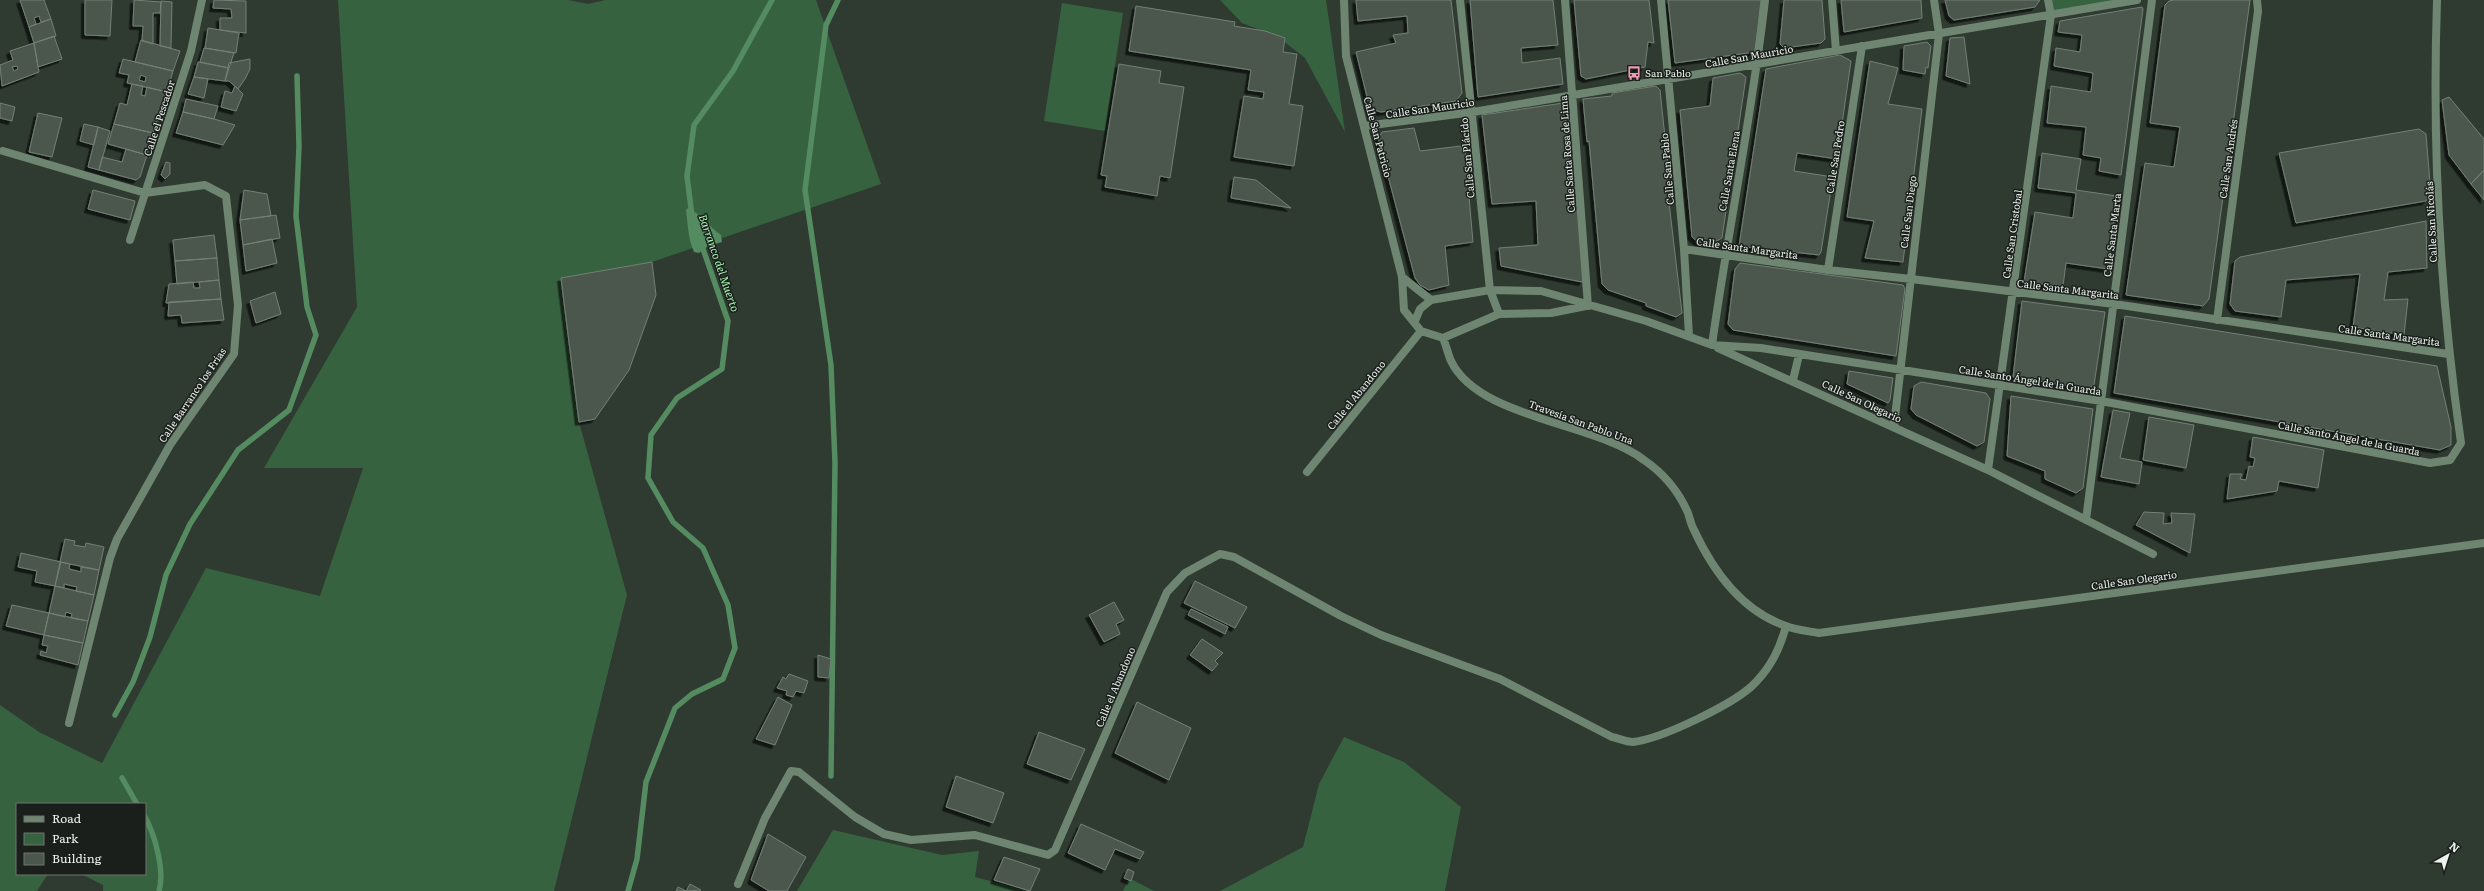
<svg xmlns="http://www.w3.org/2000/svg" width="2484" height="891" font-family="Literata,serif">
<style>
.green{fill:#376240}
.water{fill:#558b60}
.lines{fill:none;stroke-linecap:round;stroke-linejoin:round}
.stream{stroke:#558b60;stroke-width:5.5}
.building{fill:#4b574d;stroke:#738075;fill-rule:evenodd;filter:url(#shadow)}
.street{stroke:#6e8571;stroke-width:8}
.labels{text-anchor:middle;stroke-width:3;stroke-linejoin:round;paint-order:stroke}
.street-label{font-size:10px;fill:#ecf3ed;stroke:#1a1f1b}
.poi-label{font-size:10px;fill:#ecf3ed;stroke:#1a1f1b;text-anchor:start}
.water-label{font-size:11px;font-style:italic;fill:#a5f5b4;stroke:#1a1f1b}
</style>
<defs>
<filter id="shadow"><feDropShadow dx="-3.5" dy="3.5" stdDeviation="0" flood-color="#0009"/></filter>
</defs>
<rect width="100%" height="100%" fill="#2f3a31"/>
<path class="green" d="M 338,0 L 568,0 L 588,4 L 605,0 L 816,0 L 881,184 L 652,262 L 561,278 L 579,422 L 627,595 L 554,891 L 103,891 L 103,885 L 81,874 L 145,874 L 145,804 L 17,804 L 17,874 L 48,874 L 37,891 L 0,891 L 0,705 L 39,732 L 102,763 L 206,568 L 320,596 L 363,468 L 264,468 L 357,307 Z
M 1220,0 L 1326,0 L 1345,132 L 1305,58 L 1278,37 L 1242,23 Z
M 2048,0 L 2137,0 L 2051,15 Z
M 1062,3 L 1123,13 L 1105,131 L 1044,121 Z
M 1344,737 L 1404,762 L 1461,807 L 1445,891 L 1220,891 L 1303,847 L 1319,784 Z
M 833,830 L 942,855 L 979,851 L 975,877 L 1027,891 L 797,891 Z
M 1129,878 L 1154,891 L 1123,891 Z"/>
<path class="water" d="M 688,208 C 701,214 708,226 721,235 L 722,242 L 708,246 L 699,253 L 694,252 C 688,239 688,225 686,210 Z"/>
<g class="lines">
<path class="stream" d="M 692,216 L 687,176 L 694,125 L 733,71 L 772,0
M 115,715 L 133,682 L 150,637 L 166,575 L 190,524 L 238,450 L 289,410 L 316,335 L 307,307 L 296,216 L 299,146 L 297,76
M 831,776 L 835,463 L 831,365 L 805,190 L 826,25 L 838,0
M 122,778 L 137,804
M 145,817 C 155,835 165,871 159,891
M 628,891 L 637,859 L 646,782 L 675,708 L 692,694 L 723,679 L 735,648 L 728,605 L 703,548 L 673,522 L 648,478 L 651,435 L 677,398 L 722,369 L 728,321 L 701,243"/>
</g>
<path class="building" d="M 20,0 L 44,0 L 51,19 L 41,22 L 39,16 L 34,18 L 36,24 L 29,27 Z
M 85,0 L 112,0 L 110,36 L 85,35 Z
M 134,0 L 161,2 L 160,13 L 153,13 L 153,44 L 142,41 L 143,26 L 133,26 Z
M 214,0 L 246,1 L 246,33 L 220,30 L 220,18 L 232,18 L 231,9 L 213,8 Z
M 1356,0 L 1451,0 L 1462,93 L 1456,101 L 1381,112 L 1370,109 L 1356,52 L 1396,43 L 1393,35 L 1408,33 L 1407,16 L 1358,21 Z
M 1470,0 L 1553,0 L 1558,45 L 1521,48 L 1522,63 L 1560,58 L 1563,84 L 1478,97 Z
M 1574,0 L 1649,0 L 1654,43 L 1648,42 L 1645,67 L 1586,79 L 1581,76 Z
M 1668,0 L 1761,0 L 1755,52 L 1675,63 Z
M 1784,0 L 1822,0 L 1825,39 L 1821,43 L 1784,48 L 1780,44 Z
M 1841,0 L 1921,0 L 1922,18 L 1844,32 Z
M 1945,0 L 2040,0 L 2035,7 L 1954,20 L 1949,16 Z
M 2175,0 L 2250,0 L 2209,299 L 2203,306 L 2126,295 L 2145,163 L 2174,167 L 2180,127 L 2150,123 L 2165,5 L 2169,1 Z
M 161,1 L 172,2 L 171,48 L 160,46 Z
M 1136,6 L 1235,22 L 1234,26 L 1265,31 L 1285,38 L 1283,52 L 1297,54 L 1289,104 L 1303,106 L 1294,166 L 1234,157 L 1244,96 L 1263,99 L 1264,92 L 1248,90 L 1251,70 L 1129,51 Z
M 2142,7 L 2143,9 L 2121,175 L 2099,171 L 2101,158 L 2083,155 L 2086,127 L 2047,123 L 2051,86 L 2091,92 L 2093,73 L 2054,66 L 2056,48 L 2080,52 L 2082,35 L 2058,32 L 2060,21 Z
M 51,19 L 56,36 L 34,43 L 29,27 Z
M 208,28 L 239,33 L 236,53 L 205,48 Z
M 54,36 L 62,59 L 38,67 L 34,43 Z
M 1964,37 L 1970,84 L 1946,76 L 1950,38 Z
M 141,40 L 180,51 L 173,71 L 135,62 Z
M 1927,42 L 1931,46 L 1928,68 L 1926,67 L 1925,74 L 1903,70 L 1904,46 Z
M 34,43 L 39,72 L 2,86 L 0,65 L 13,60 L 10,51 ZM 17,66 L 18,69 L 14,71 L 12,67 Z
M 204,48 L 234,53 L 229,68 L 200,62 Z
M 1840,55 L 1851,61 L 1837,159 L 1797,153 L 1794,171 L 1833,177 L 1821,252 L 1819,255 L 1739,246 L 1766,69 Z
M 123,59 L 173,71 L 167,92 L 127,83 L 129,75 L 119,73 ZM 141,75 L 146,77 L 145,82 L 139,80 Z
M 250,59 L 250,69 L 245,79 L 238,89 L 229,81 L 225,81 L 229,63 Z
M 1870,61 L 1898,68 L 1888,104 L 1922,109 L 1903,262 L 1865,258 L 1874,221 L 1847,217 Z
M 198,62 L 229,68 L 225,81 L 194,77 Z
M 1119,64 L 1161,71 L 1159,83 L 1184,87 L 1170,178 L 1160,176 L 1157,196 L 1105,187 L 1107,176 L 1101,175 Z
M 1740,73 L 1746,77 L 1722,238 L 1713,243 L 1698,242 L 1692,237 L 1680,110 L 1710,106 L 1713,78 Z
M 194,77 L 208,79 L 204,98 L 188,94 Z
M 132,84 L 143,86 L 141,95 L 145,96 L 147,87 L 167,92 L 153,133 L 114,124 L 120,103 L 127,105 Z
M 235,86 L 243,94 L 236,111 L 221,107 L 225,91 L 232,93 Z
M 1656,86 L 1660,90 L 1671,194 L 1668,194 L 1682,313 L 1676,317 L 1646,306 L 1646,303 L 1608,290 L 1602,284 L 1589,141 L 1587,142 L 1583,99 L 1612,96 L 1612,93 Z
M 2449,97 L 2484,139 L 2484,170 L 2471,184 L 2449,155 L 2442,100 Z
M 186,99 L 218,106 L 214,119 L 183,112 Z
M 1570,102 L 1586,278 L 1582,282 L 1501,266 L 1499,248 L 1538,245 L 1536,201 L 1492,204 L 1482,115 Z
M 0,103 L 15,107 L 12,121 L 0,118 Z
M 183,112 L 214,119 L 235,125 L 223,145 L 176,133 Z
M 38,113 L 62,118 L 52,157 L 29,152 Z
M 84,124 L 98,127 L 94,145 L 80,141 Z
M 114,124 L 153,133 L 147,155 L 108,144 Z
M 98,127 L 110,131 L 99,170 L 88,167 Z
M 1414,128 L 1420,151 L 1461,146 L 1462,151 L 1465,151 L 1473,242 L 1445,246 L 1449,285 L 1429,290 L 1420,285 L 1415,278 L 1378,138 L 1382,132 Z
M 2419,129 L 2426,134 L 2431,195 L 2426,201 L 2296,223 L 2279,153 Z
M 126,149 L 147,155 L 140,177 L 136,180 L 99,170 L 102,157 L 122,162 Z
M 2042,153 L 2081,159 L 2076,190 L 2117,196 L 2108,269 L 2066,263 L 2063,286 L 2024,282 L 2035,212 L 2073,218 L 2076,193 L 2038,188 Z
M 166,162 L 170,163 L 170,174 L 165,179 L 161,175 Z
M 2484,170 L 2484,200 L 2471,184 Z
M 1234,177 L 1256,180 L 1291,208 L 1231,198 Z
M 93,190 L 135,201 L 130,220 L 88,209 Z
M 244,190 L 267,194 L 271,216 L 240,220 Z
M 276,215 L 280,238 L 243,245 L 240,220 Z
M 2426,221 L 2427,268 L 2388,272 L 2384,300 L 2408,299 L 2404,335 L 2353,327 L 2360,274 L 2286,280 L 2281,317 L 2235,311 L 2230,304 L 2235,261 L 2240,257 Z
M 214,235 L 217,258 L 175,261 L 173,240 Z
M 272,239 L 277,263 L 246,271 L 243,245 Z
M 217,258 L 219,280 L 177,284 L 175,261 Z
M 652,262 L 656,295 L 629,370 L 595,419 L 579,422 L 561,278 Z
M 1740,263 L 1903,285 L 1905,289 L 1896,356 L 1733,330 L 1728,324 L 1735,269 Z
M 219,280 L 221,299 L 166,303 L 169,284 L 193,282 L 194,288 L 200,288 L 199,282 Z
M 275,292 L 281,314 L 256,323 L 250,301 Z
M 221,299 L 224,320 L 182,323 L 181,315 L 168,316 L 169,302 Z
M 2022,301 L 2105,312 L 2094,385 L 2088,389 L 2013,377 Z
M 2125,316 L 2437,366 L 2451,427 L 2451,445 L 2440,450 L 2114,393 Z
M 1849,371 L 1893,378 L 1890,400 L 1888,403 L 1847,384 Z
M 1921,382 L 1986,393 L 1990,399 L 1984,442 L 1977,446 L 1916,415 L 1911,409 L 1914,386 Z
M 2011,396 L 2093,409 L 2083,488 L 2076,493 L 2045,479 L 2045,471 L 2007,456 Z
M 2113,410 L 2130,413 L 2120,458 L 2142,462 L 2139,484 L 2101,477 Z
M 2149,417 L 2194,425 L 2186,468 L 2143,460 Z
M 2253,437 L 2324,450 L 2318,488 L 2279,481 L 2277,491 L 2227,499 L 2230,474 L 2242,474 L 2240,479 L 2246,480 L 2249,466 L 2253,467 L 2255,458 L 2250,457 Z
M 2144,512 L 2164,513 L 2163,524 L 2172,523 L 2171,513 L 2195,514 L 2190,553 L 2136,525 Z
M 65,539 L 75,541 L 74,545 L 85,547 L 86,543 L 104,547 L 99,570 L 60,562 Z
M 21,553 L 61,562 L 55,586 L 35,582 L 37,571 L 18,567 Z
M 60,562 L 70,564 L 69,569 L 81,572 L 81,567 L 99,570 L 94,595 L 76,591 L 77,587 L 64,584 L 64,588 L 55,586 Z
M 1195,581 L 1247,607 L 1235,628 L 1184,603 Z
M 55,586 L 94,595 L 88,621 L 71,618 L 72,614 L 66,612 L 65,617 L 49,613 Z
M 1114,602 L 1124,620 L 1116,624 L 1120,634 L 1104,642 L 1089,615 Z
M 12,605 L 49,613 L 44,635 L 6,626 Z
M 1191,609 L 1228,627 L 1225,634 L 1188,615 Z
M 49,613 L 88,621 L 83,643 L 44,635 Z
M 44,635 L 83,643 L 78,665 L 40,655 L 41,651 L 46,653 L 48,646 L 42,645 Z
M 1202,639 L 1223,653 L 1215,661 L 1218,664 L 1212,671 L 1190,655 Z
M 818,655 L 831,659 L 829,678 L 818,677 Z
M 789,674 L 808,681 L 804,693 L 796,691 L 793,697 L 786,695 L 787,691 L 777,688 L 783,677 L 786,679 Z
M 778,697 L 792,705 L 775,745 L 756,739 Z
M 1137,702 L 1191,728 L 1169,780 L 1115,753 Z
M 1039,732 L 1085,749 L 1071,780 L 1027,764 Z
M 956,776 L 1004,793 L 993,823 L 946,807 Z
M 1081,824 L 1144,852 L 1140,859 L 1115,849 L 1105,870 L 1068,853 Z
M 768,834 L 806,857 L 787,891 L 769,891 L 751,880 Z
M 1004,857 L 1040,869 L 1030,891 L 994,880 Z
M 1128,869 L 1134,872 L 1131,881 L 1124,878 Z
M 690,884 L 701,890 L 686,891 Z
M 678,887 L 686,891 L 676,891 Z"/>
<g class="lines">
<path class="street" d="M 1344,0 L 1346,56 L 1402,277 L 1404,310 L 1421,331 L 1443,338 L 1499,314 L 1551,313 L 1586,306
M 1460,0 L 1490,290 L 1499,314
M 1565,0 L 1588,306
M 1661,0 L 1684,249 L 1689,336
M 1832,0 L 1836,51
M 1365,126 L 1473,112 L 2137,0
M 3,151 L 145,193 L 205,185 L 226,196 L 238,305 L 234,354 L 170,445 L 117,539 L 110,558 L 69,723
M 130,240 L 191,51 L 202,0
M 1684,249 L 1828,270 L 1911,279 L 2114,304 L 2448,354
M 1828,270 L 1862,46
M 1402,277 L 1431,300 L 1490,290 L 1541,291 L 1646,321 L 1712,345 L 1761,348 L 2101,401 L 2430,463 L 2450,460 L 2461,443 C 2440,297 2432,147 2437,0
M 2217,320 L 2258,11 L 2257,0
M 1415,321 L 1420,309 L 1431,300
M 1443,338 C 1446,345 1448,354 1451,361 C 1479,419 1594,422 1644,460 C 1663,473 1679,492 1688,513 C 1690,519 1691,525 1694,530 C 1713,571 1742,611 1786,626 C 1796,630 1808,631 1819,633 L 2484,543
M 1712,345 C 1728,230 1752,116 1765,0
M 1718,348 L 1988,470 L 2153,554
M 1793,380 L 1799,355
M 1894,426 L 1939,34 L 1934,0
M 1988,470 L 2051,15 L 2048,0
M 1307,472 L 1421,331
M 2086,520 L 2152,0
M 738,884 L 765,818 L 791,771 L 799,772 L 855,817 L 884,834 L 911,840 L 975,835 L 1048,855 L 1055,850 L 1167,592 L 1185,573 L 1220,554 L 1234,557 L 1341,616 L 1381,635 L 1500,679 L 1612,737 C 1618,738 1626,742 1633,742 C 1661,739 1737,703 1756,682 C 1772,665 1780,648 1786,626"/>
</g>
<defs>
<symbol id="bus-bare" viewBox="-9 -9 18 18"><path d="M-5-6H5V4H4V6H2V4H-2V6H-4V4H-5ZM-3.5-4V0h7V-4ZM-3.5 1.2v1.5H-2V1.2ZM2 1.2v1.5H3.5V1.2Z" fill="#f09ab5" stroke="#1a1f1b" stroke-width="2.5" paint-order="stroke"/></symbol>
</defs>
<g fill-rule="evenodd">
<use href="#bus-bare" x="1624" y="63" width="20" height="20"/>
</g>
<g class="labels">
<g class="street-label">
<text transform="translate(1749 56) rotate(-10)" y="4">Calle San Mauricio</text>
<text transform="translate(1430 108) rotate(-8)" y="4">Calle San Mauricio</text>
<text transform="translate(159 118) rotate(-72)" y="4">Calle el Pescador</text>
<text transform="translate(1378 137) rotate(75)" y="4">Calle San Patricio</text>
<text transform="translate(1567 154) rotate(-94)" y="4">Calle Santa Rosa de Lima</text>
<text transform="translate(1835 157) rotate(-81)" y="4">Calle San Pedro</text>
<text transform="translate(1467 158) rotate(-95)" y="4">Calle San Plácido</text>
<text transform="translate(2228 159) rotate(-82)" y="4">Calle San Andrés</text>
<text transform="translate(1667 169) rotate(-95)" y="4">Calle San Pablo</text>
<text transform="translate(1729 171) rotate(-80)" y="4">Calle Santa Elena</text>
<text transform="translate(1908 212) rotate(-83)" y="4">Calle San Diego</text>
<text transform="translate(2431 222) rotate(-93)" y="4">Calle San Nicolás</text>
<text transform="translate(2012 234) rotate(-82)" y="4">Calle San Cristobal</text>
<text transform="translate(2112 235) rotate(-83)" y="4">Calle Santa Marta</text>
<text transform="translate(1747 248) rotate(8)" y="4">Calle Santa Margarita</text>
<text transform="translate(2068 289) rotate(7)" y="4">Calle Santa Margarita</text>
<text transform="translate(2389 335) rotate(8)" y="4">Calle Santa Margarita</text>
<text transform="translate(2030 380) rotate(9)" y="4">Calle Santo Ángel de la Guarda</text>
<text transform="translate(192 395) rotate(-56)" y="4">Calle Barranco los Frías</text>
<text transform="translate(1356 395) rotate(-51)" y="4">Calle el Abandono</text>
<text transform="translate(1862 401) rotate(25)" y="4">Calle San Olegario</text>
<text transform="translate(1581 422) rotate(20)" y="4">Travesía San Pablo Una</text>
<text transform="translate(2349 438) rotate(11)" y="4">Calle Santo Ángel de la Guarda</text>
<text transform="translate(2134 580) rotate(-8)" y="4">Calle San Olegario</text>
<text transform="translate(1115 687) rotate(-67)" y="4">Calle el Abandono</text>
</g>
<g class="poi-label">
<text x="1645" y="77">San Pablo</text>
</g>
<g class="water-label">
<text transform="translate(719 263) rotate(71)" y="4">Barranco del Muerto</text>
</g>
</g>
<rect x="16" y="803" width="130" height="72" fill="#1a1f1b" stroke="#6e746f"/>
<rect x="24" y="816" width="20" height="6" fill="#6e8571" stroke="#6e746f"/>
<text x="52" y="823" font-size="12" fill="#ecf3ed">Road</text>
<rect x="24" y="833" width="20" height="12" fill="#376240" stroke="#6e746f"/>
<text x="52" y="843" font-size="12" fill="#ecf3ed">Park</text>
<rect x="24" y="853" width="20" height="12" fill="#4b574d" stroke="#6e746f"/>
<text x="52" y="863" font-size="12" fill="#ecf3ed">Building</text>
<g transform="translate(2448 855) rotate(39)" stroke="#1a1f1b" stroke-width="3" paint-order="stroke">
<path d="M0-3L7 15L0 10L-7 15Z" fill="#ecf3ed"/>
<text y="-6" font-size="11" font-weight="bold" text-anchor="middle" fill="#ecf3ed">N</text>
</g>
</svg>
